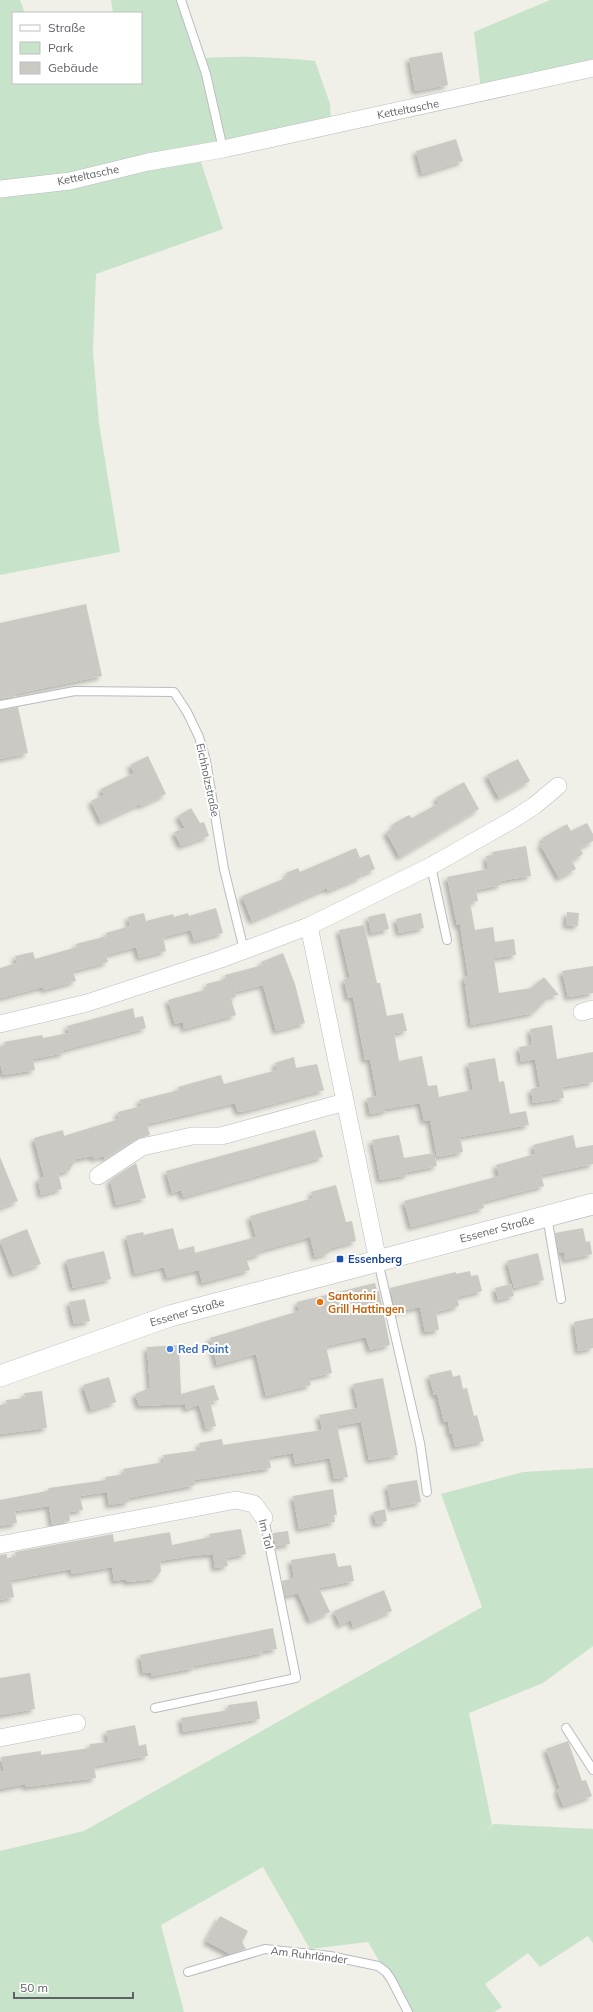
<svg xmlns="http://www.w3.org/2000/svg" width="593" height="2012" font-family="Mulish,sans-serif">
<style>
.green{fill:#c7e4ca}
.building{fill:#cbc9c4;filter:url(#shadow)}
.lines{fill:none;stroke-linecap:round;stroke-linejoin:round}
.service-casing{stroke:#babbc0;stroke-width:10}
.minor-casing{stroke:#babbc0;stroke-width:18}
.tertiary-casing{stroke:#babbc0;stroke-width:22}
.service{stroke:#fff;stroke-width:8}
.minor{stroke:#fff;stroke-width:17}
.tertiary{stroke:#fff;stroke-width:21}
.transit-dot{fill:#1a4fb4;stroke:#fff;stroke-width:1.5}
.food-dot{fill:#e8710a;stroke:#fff;stroke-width:1.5}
.shop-dot{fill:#3f7fe0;stroke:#fff;stroke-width:1.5}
.labels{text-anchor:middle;stroke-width:4;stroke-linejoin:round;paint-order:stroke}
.street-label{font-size:11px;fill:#5f6166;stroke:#fff}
.transit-label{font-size:11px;font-weight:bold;fill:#164399;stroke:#fff;text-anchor:start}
.food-label{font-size:11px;font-weight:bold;fill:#c56008;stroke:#fff;text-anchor:start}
.shop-label{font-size:11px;font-weight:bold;fill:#366cbe;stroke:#fff;text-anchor:start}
</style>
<defs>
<filter id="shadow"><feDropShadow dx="-3.5" dy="3.5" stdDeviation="2" flood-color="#0004"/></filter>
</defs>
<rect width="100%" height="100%" fill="#f0efe8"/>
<path class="green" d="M 0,0 L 20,0 L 25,13 L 13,13 L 13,83 L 141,83 L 141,13 L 113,13 L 111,0 L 177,0 L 196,59 C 236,55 275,57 315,61 L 330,104 L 331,123 L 0,186 Z
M 550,0 L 593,0 L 593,66 L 481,90 L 474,32 Z
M 200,159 L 223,229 L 96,274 L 93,351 L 99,423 L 120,552 L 0,575 L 0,192 Z
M 593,1468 L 593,1646 L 543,1683 L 469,1713 L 492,1824 L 485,1834 L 493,1824 L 593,1829 L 593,1943 L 588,1936 L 540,1967 L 528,1953 L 485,1984 L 502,2007 L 494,2012 L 409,2012 L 368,1942 L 310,1949 L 263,1867 L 161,1925 L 184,2012 L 0,2012 L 0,1851 L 84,1831 L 482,1607 L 441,1494 L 523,1472 Z"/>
<path class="building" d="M 442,52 L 448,85 L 415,91 L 409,58 Z
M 456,139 L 463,161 L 422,174 L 416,151 Z
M 86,604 L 102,676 L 15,694 L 16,696 L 0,699 L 0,623 Z
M 18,707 L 28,753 L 0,759 L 0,710 Z
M 148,756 L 166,794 L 141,806 L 140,804 L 101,822 L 91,801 L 104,795 L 101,789 L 134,773 L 130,765 Z
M 518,759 L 530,781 L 499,798 L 487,775 Z
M 464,782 L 479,809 L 400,857 L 386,832 L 395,827 L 393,824 L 409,815 L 412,818 L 439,803 L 436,798 Z
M 191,808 L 200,823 L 204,822 L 209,836 L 181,846 L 174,832 L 185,828 L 178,816 Z
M 587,823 L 593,834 L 593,841 L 580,848 L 583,854 L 572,861 L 576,869 L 559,878 L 540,844 L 544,843 L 542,838 L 567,824 L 571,831 Z
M 526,846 L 531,876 L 500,881 L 501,885 L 476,890 L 478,901 L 470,902 L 475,930 L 493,927 L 495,942 L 514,939 L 516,955 L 494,958 L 499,993 L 531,988 L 544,977 L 559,995 L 550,996 L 533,1013 L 471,1025 L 464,977 L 468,976 L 460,925 L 457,925 L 447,877 L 488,869 L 486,856 L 493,855 L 492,852 Z
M 356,848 L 360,858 L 369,854 L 375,869 L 360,875 L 361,877 L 328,891 L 327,888 L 252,921 L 242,896 L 288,877 L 286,873 L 298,868 L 300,872 Z
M 216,908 L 223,933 L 194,941 L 191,930 L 163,937 L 166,951 L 139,958 L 136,947 L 106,955 L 108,962 L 73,971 L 76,981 L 44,990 L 43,987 L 0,998 L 0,968 L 17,963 L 15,956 L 33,952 L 35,959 L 77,947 L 76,944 L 107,936 L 106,933 L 130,926 L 128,917 L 144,913 L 146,921 L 173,914 L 174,917 L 188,913 L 189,916 Z
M 567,912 L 579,913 L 578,926 L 566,925 Z
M 385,913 L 389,929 L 371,933 L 368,917 Z
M 421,913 L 424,928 L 399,933 L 396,919 Z
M 364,925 L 377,983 L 380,983 L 387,1016 L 403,1013 L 407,1031 L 394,1033 L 399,1061 L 422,1056 L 428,1086 L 437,1085 L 439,1097 L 473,1090 L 468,1063 L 495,1058 L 499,1082 L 504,1081 L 510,1114 L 526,1111 L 529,1125 L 460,1137 L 463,1152 L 437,1157 L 430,1120 L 424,1121 L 420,1103 L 386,1109 L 386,1111 L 370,1114 L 367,1098 L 377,1096 L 370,1059 L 365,1060 L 353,997 L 348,998 L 344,979 L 350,978 L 339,930 Z
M 283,953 L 295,984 L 305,1023 L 276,1031 L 263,985 L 235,992 L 236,997 L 231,999 L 236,1015 L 184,1029 L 183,1022 L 175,1024 L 168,1000 L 208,989 L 206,984 L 226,979 L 225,975 L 263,965 L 261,962 Z
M 593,966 L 593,993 L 568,997 L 562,971 Z
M 133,1008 L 135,1018 L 143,1016 L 146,1028 L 64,1050 L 64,1053 L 33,1059 L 35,1070 L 3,1075 L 0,1062 L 0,1046 L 5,1045 L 4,1042 L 42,1035 L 43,1038 L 69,1033 L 67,1026 Z
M 552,1025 L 557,1059 L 593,1052 L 593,1082 L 562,1087 L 564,1098 L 533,1103 L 531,1089 L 540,1087 L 535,1059 L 521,1062 L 519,1047 L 532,1045 L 530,1029 Z
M 294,1057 L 296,1068 L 317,1064 L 324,1090 L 245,1111 L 238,1112 L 235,1103 L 147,1124 L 150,1135 L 136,1139 L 105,1159 L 104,1156 L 94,1159 L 93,1156 L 76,1159 L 69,1171 L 58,1173 L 62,1189 L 41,1195 L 38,1179 L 44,1177 L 34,1138 L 63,1130 L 64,1136 L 119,1119 L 118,1112 L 142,1106 L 139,1100 L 179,1090 L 178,1087 L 221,1075 L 224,1084 L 277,1070 L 275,1063 Z
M 315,1130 L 323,1157 L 183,1197 L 181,1190 L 172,1193 L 166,1171 Z
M 399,1135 L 404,1158 L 434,1153 L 437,1166 L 407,1172 L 408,1175 L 380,1180 L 372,1140 Z
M 573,1135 L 576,1148 L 593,1145 L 593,1164 L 541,1175 L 544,1186 L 482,1202 L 484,1208 L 411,1227 L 404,1201 L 499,1176 L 496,1165 L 535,1154 L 533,1145 Z
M 0,1157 L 18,1201 L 0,1208 Z
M 136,1163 L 146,1198 L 116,1205 L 110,1180 Z
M 336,1185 L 346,1222 L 352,1221 L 356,1241 L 328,1249 L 329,1253 L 315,1257 L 310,1237 L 260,1251 L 261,1254 L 246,1258 L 250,1270 L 202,1283 L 199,1270 L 167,1278 L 164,1267 L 135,1274 L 126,1236 L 143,1232 L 144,1235 L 173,1228 L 179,1250 L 194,1246 L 195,1253 L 256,1237 L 250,1216 L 313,1198 L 311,1192 Z
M 583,1228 L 586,1242 L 590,1241 L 592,1254 L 565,1260 L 564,1252 L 559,1253 L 555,1233 Z
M 27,1229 L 41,1264 L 13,1274 L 0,1240 Z
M 104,1251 L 111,1279 L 73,1288 L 66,1260 Z
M 538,1253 L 544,1280 L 514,1288 L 507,1261 Z
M 470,1271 L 471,1276 L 478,1275 L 482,1291 L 457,1297 L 459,1306 L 436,1312 L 439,1330 L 425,1332 L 420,1307 L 396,1312 L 390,1288 L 456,1272 L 456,1274 Z
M 375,1283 L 377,1291 L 379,1291 L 390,1345 L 370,1350 L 366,1337 L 326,1346 L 332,1373 L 309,1378 L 311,1385 L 266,1396 L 256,1354 L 217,1365 L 210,1338 L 299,1311 L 297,1302 Z
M 511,1284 L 514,1296 L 498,1300 L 495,1288 Z
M 85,1299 L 90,1321 L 74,1324 L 69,1302 Z
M 593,1318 L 593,1348 L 578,1351 L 574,1322 Z
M 179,1345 L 181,1394 L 214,1385 L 219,1400 L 210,1402 L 216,1426 L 206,1429 L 199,1405 L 186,1409 L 185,1404 L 139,1406 L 135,1394 L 150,1388 L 147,1347 Z
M 451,1370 L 453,1377 L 460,1375 L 463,1389 L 467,1388 L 474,1416 L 477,1415 L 484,1441 L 455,1447 L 452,1434 L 450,1434 L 448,1421 L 444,1422 L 437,1394 L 434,1395 L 429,1375 Z
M 109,1377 L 116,1402 L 91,1410 L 83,1385 Z
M 383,1378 L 398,1455 L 369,1460 L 361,1422 L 337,1426 L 348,1477 L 334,1479 L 330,1458 L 295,1464 L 293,1453 L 269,1457 L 271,1468 L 194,1480 L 195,1485 L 128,1498 L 129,1502 L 109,1505 L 107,1492 L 80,1496 L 83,1510 L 69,1512 L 70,1521 L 52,1525 L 49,1506 L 15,1511 L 17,1523 L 0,1526 L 0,1500 L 47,1491 L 49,1488 L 106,1480 L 105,1477 L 125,1474 L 123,1469 L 164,1462 L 163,1455 L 200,1450 L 199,1443 L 222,1439 L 223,1445 L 322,1430 L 319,1415 L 358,1408 L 353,1384 Z
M 42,1391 L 47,1428 L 0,1434 L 0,1405 L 7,1405 L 6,1400 L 25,1398 L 24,1393 Z
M 417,1480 L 421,1502 L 391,1508 L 387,1485 Z
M 333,1489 L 337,1515 L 334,1515 L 335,1522 L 299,1529 L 293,1496 Z
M 385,1509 L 387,1521 L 376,1524 L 373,1512 Z
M 241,1529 L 246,1554 L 226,1558 L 228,1566 L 215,1568 L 213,1554 L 191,1556 L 160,1561 L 161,1571 L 155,1579 L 127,1582 L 126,1579 L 114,1581 L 112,1567 L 72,1574 L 71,1569 L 11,1580 L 14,1597 L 0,1600 L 0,1555 L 7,1554 L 7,1558 L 16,1557 L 15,1552 L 113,1534 L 114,1542 L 170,1532 L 172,1545 L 210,1537 L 209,1534 Z
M 288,1531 L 290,1544 L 276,1546 L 273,1533 Z
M 335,1553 L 338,1567 L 351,1565 L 354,1581 L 319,1588 L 330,1612 L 310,1621 L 298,1593 L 285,1596 L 282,1581 L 294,1578 L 291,1560 Z
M 384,1590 L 392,1611 L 353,1627 L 351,1620 L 340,1625 L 334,1611 Z
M 273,1628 L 277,1649 L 263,1651 L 263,1653 L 193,1666 L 194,1668 L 152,1676 L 151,1672 L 143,1673 L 140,1655 Z
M 30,1673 L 35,1709 L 0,1715 L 0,1678 Z
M 257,1701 L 260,1719 L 183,1732 L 181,1718 L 229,1710 L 228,1705 Z
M 135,1725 L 139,1746 L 146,1744 L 148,1756 L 94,1766 L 96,1778 L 26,1787 L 25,1784 L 0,1789 L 0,1772 L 4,1771 L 1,1757 L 41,1751 L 41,1755 L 90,1748 L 90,1744 L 108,1742 L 106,1731 Z
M 568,1741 L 582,1781 L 586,1780 L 592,1796 L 563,1806 L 557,1790 L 560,1789 L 546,1749 Z
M 220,1916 L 248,1931 L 242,1942 L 246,1949 L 230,1954 L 206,1941 Z"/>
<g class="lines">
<defs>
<path id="service" d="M 181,0 L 206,74 L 223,149
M 0,705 L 75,691 L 174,692 L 187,712 L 199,737 L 206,761 L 224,869 L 244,950
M 431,866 L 447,940
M 547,1216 L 561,1299
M 378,1261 L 420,1443 L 427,1492
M 155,1708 L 296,1678 L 264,1518
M 566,1728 L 593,1770
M 188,1972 L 265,1949 L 330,1956 L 378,1966 L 386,1972 L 391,1979 L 408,2012"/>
<path id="minor" d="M 0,189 L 70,181 L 148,162 L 223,149 L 593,68
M 309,926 L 378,1261
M 582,1012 L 593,1009
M 0,1024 L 87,1003 L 221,959 L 309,926 L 431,866 L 512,820 L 534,806 L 558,786
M 98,1176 L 142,1147 L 192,1136 L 221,1136 L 345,1102
M 0,1545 L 236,1500 L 254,1504 L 264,1518
M 0,1738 L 77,1723"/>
<path id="tertiary" d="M 0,1376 L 170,1316 L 593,1204"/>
</defs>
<use href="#service" class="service-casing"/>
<use href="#minor" class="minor-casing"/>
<use href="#tertiary" class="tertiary-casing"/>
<use href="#service" class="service"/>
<use href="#minor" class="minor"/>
<use href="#tertiary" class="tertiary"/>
</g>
<rect class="transit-dot" x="336" y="1255" width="8" height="8" rx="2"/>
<circle class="food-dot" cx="320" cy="1302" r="4"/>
<circle class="shop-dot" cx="170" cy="1349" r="4"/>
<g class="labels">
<g class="street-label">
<text transform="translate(408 109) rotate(-11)" y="4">Ketteltasche</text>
<text transform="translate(88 175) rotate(-12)" y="4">Ketteltasche</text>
<text transform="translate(208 780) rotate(78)" y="4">Eichholzstraße</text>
<text transform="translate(497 1229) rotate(-15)" y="4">Essener Straße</text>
<text transform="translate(187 1312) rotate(-16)" y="4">Essener Straße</text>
<text transform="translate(266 1534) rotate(76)" y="4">Im Tal</text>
<text transform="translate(309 1955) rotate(7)" y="4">Am Ruhrländer</text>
</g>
<g class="transit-label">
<text x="348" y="1263">Essenberg</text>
</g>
<g class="food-label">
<text x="328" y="1300">Santorini<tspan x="328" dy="13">Grill Hattingen</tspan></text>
</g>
<g class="shop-label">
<text x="178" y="1353">Red Point</text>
</g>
</g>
<rect x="12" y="12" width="130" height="72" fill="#ffffff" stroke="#bfc0c2"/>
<rect x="20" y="25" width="20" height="6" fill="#ffffff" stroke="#bfc0c2"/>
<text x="48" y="32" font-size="12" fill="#5f6166">Straße</text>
<rect x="20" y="42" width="20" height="12" fill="#c7e4ca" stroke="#bfc0c2"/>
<text x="48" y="52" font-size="12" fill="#5f6166">Park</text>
<rect x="20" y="62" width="20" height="12" fill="#cbc9c4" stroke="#bfc0c2"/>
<text x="48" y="72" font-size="12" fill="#5f6166">Gebäude</text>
<path d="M14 1992v6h119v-6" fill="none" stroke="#5f6166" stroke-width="2"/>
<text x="20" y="1992" font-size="12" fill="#5f6166" stroke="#ffffff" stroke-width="3" paint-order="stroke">50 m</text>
</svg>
